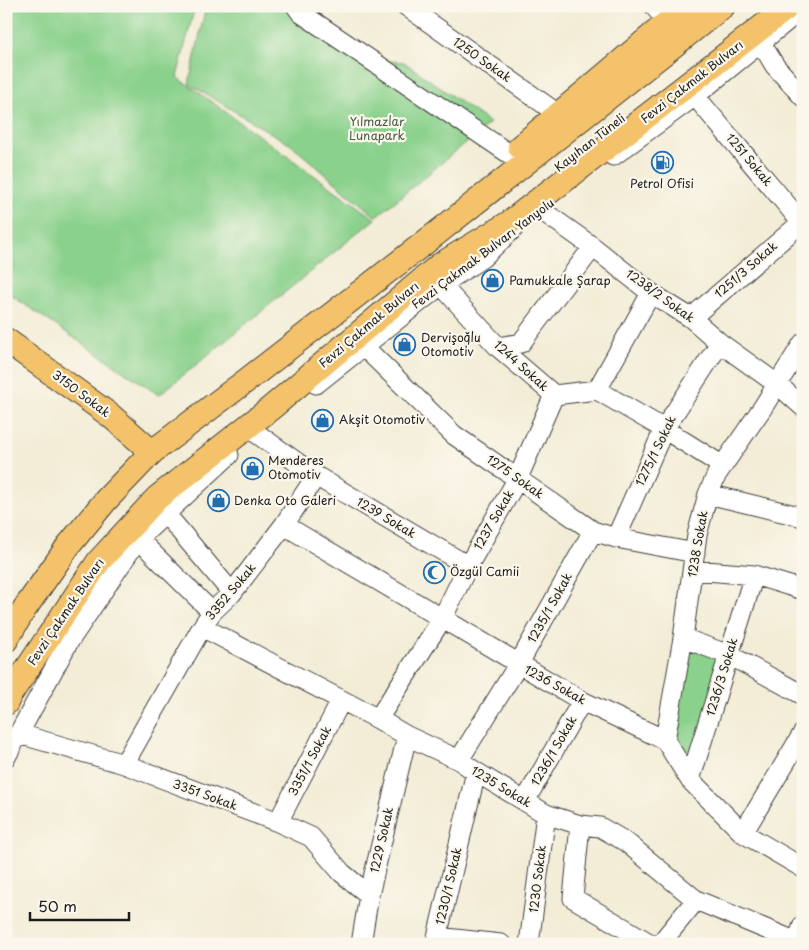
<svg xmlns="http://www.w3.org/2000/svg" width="809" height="950" font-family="'Playpen Sans',sans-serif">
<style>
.green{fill:#8ad18c;stroke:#537654}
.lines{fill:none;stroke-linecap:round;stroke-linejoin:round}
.minor-casing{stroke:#3c3b38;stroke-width:21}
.major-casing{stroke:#3c3b38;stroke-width:26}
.minor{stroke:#fff;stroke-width:19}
.major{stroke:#f3c26a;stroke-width:24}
.labels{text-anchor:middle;stroke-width:4.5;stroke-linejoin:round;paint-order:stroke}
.street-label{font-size:12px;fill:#1c1c1c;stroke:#fbf7ec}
.park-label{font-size:12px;fill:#425b43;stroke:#fbf7ec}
.poi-label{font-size:12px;fill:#1c1c1c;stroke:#fbf7ec;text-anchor:start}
</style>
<rect width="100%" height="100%" fill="#fbf7ec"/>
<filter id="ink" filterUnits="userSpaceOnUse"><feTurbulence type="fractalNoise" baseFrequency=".02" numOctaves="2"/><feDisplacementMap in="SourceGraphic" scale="10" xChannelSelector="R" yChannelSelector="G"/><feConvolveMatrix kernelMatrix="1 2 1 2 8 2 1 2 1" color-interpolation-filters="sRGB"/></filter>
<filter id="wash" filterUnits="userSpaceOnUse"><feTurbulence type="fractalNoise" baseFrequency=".0096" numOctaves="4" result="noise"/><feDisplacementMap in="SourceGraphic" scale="20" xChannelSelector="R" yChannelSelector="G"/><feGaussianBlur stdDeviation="1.12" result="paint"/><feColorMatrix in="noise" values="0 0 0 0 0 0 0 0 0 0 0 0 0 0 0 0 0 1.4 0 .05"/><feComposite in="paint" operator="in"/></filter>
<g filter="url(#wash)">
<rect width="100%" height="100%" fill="#f3edd7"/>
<path class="green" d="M 6,6 L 195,6 L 177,77 L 375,219 L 159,395 L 6,292 Z
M 206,6 L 296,6 L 375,60 L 404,62 L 490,123 L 376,217 L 291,145 L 189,84 Z
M 683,638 L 729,655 L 690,780 L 665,740 Z"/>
</g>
<g filter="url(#ink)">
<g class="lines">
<defs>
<path id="minor" d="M 296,6 L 301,13 L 511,155
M 406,6 L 558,114
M 654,6 L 667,22
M 761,43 L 775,66 L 803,97
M 695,96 L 803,224
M 613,156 L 695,96 L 803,8
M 541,210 L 593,247 L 651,293 L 691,318 L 720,343 L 777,384 L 803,407
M 441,285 L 498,347 L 554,395 L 597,390 L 664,429 L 723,466
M 691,318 L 801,223
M 364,347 L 454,435 L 593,531 L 616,538 L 695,553
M 498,347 L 521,343 L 593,247
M 316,384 L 441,285 L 482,258 L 514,228
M 597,390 L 651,293
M 256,433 L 316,476 L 468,566
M 708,494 L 803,517
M 165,513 L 232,593
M 284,525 L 582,701 L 665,740 L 690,780 L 743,833 L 803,868
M 616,538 L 664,429 L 720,343
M 138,539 L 212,612
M 694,570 L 754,575 L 803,590
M 202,627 L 378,719 L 407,736 L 459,760 L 476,772 L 546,814 L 580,825 L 600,827 L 626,842 L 696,900 L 797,942
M 683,638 L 729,655 L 803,695
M 378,719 L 442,619 L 468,566 L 518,478 L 554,395
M 19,734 L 124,764 L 278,822 L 311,837 L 342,873 L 369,895
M 665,740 L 683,638 L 697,535 L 708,494 L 717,474 L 763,407 L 803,343
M 6,757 L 68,643 L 138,539 L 229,455
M 459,760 L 518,665 L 593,531
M 124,764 L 202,627 L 212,612 L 232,593 L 284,525 L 316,476
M 476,772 L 437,937 L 501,944
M 690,780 L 754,575
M 525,801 L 582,701
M 278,822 L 341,701
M 580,825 L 573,898 L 651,944
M 743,833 L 803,733
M 361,944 L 369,895 L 407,736
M 529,944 L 546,814
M 660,944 L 696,900
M 796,944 L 803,925"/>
<path id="major" d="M 520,147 L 687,6
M 6,340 L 111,416 L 152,452
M 6,640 L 23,611 L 69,545 L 106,500 L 152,452 L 251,377 L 437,233 L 723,6
M 6,703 L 9,696 L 99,561 L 157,498 L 271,408 L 440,265 L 509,223 L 789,6"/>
</defs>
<use href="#minor" class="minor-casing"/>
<use href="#major" class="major-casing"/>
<use href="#minor" class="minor"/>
<use href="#major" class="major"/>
</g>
</g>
<defs>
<symbol id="fuel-ring" viewBox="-11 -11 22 22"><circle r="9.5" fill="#fbf7ec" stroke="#1f6fb2" stroke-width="1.5"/><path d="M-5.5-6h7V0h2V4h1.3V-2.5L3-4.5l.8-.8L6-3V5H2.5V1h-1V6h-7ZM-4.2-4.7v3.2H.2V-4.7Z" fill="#1f6fb2"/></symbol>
<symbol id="shop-ring" viewBox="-11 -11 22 22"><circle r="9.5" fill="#fbf7ec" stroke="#1f6fb2" stroke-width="1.5"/><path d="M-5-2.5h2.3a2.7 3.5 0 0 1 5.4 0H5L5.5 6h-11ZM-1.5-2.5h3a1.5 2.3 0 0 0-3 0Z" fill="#1f6fb2"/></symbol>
<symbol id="mosque-ring" viewBox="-11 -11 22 22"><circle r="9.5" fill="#fbf7ec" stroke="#1f6fb2" stroke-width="1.5"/><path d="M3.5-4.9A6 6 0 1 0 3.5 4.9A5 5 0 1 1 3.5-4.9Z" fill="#1f6fb2"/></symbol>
</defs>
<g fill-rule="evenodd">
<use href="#fuel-ring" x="650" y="150" width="25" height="25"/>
<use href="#shop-ring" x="480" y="268" width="25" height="25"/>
<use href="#shop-ring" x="392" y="332" width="25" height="25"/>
<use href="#shop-ring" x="310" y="408" width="25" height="25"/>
<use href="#shop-ring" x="240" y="456" width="25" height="25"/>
<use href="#shop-ring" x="206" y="488" width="25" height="25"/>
<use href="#mosque-ring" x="422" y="560" width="25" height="25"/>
</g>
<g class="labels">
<g class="street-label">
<text transform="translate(482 60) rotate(35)" y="4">1250 Sokak</text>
<text transform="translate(692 82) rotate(-38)" y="4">Fevzi Çakmak Bulvarı</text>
<text transform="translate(590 143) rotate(-38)" y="4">Kayıhan Tüneli</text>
<text transform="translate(749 160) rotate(50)" y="4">1251 Sokak</text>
<text transform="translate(483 254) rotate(-37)" y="4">Fevzi Çakmak Bulvarı Yanyolu</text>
<text transform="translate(746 270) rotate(-41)" y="4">1251/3 Sokak</text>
<text transform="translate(660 296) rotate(36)" y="4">1238/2 Sokak</text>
<text transform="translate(369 325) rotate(-40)" y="4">Fevzi Çakmak Bulvarı</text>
<text transform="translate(521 366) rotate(42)" y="4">1244 Sokak</text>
<text transform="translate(81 394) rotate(37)" y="4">3150 Sokak</text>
<text transform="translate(656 451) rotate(-64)" y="4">1275/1 Sokak</text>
<text transform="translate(515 477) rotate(35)" y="4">1275 Sokak</text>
<text transform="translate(386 518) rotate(31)" y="4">1239 Sokak</text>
<text transform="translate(494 520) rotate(-60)" y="4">1237 Sokak</text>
<text transform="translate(698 544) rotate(-80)" y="4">1238 Sokak</text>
<text transform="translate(231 592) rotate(-50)" y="4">3352 Sokak</text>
<text transform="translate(550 608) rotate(-61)" y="4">1235/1 Sokak</text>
<text transform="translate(66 612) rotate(-56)" y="4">Fevzi Çakmak Bulvarı</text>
<text transform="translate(722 677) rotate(-73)" y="4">1236/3 Sokak</text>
<text transform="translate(555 685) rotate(29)" y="4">1236 Sokak</text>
<text transform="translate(554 751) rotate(-60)" y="4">1236/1 Sokak</text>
<text transform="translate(310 761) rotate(-62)" y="4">3351/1 Sokak</text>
<text transform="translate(501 787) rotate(31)" y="4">1235 Sokak</text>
<text transform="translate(205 795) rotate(20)" y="4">3351 Sokak</text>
<text transform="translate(382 840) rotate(-77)" y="4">1229 Sokak</text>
<text transform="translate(538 879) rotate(-83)" y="4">1230 Sokak</text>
<text transform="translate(449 886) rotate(-77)" y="4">1230/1 Sokak</text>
</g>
<g class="park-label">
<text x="377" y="126">Yılmazlar<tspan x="377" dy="14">Lunapark</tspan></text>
</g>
<g class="poi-label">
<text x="662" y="188" text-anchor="middle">Petrol Ofisi</text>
<text x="509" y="285">Pamukkale Şarap</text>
<text x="421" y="342">Dervişoğlu<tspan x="421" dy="14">Otomotiv</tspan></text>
<text x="339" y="424">Akşit Otomotiv</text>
<text x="268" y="465">Menderes<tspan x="268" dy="14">Otomotiv</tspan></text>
<text x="234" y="505">Denka Oto Galeri</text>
<text x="450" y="576">Özgül Camii</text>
</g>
</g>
<rect width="809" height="950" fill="none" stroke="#fbf7ec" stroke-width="25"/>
<path d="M30 912v8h99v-8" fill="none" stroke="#1c1c1c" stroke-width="2.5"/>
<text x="38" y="912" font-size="15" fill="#1c1c1c" stroke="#fbf7ec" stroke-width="4" paint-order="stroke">50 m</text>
</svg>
